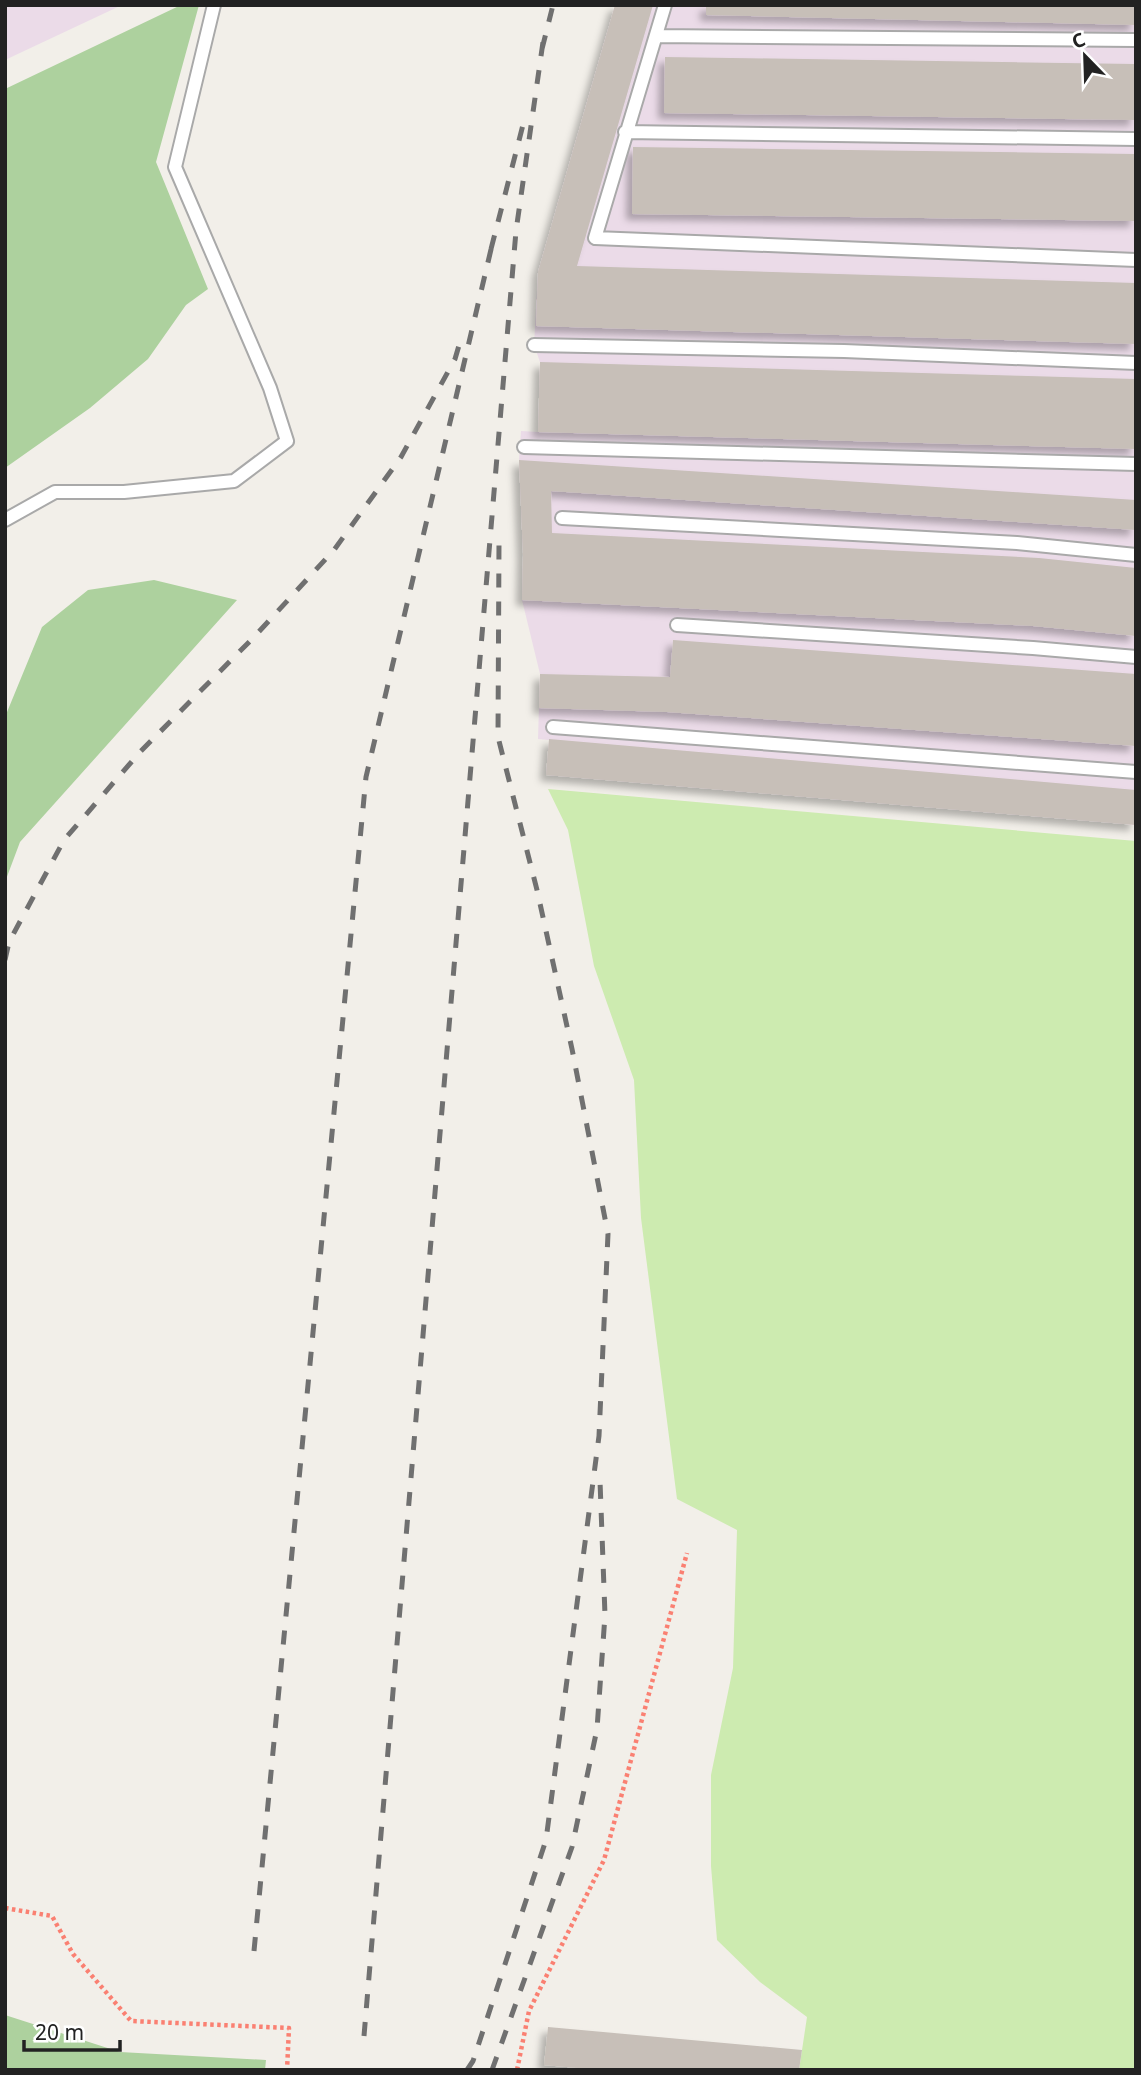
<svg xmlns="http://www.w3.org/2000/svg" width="1141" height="2075" font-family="'Noto Sans',sans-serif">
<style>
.industrial{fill:#ebdbe8}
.grass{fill:#cdebb0}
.forest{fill:#add19e}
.building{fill:#c7bfb8;filter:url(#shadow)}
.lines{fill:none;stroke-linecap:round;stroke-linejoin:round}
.lane-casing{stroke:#a9a9a9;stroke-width:16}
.path{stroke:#fa8072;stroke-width:4.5;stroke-dasharray:3.5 3.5;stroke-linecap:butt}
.lane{stroke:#fff;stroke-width:12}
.rail{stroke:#707070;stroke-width:5;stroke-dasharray:14 14;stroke-linecap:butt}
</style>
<defs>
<filter id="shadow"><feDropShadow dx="-6" dy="6" stdDeviation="3.5" flood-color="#0004"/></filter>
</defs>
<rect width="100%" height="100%" fill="#f2efe9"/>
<path class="industrial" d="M 5,5 L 122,5 L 5,60 Z
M 615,5 L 1136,5 L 1136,825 L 546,775 L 549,740 L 538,739 L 540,674 L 522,600 L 523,554 L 519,460 L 521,431 L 538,432 L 540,362 L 534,345 L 538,272 Z"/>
<path class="grass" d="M 548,789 L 1136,841 L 1136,2070 L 799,2070 L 807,2017 L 760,1982 L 717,1940 L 711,1866 L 711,1775 L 733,1668 L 737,1530 L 677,1499 L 641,1218 L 634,1080 L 594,966 L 568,830 Z"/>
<path class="forest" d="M 181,5 L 199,5 L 156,162 L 208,289 L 186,305 L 148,359 L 90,408 L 5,468 L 5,89 Z
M 154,580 L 237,600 L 20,842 L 5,882 L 5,717 L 42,627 L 88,590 Z
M 5,2015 L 120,2052 L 266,2060 L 265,2070 L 5,2070 Z"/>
<path class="building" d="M 615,5 L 653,5 L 577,266 L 1136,283 L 1136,344 L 536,326 L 538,272 Z
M 706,5 L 1136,5 L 1136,25 L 706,15 Z
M 665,57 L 1136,64 L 1136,120 L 664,113 Z
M 633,147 L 1136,154 L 1136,221 L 632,214 Z
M 540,362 L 1136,379 L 1136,449 L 538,432 Z
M 519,460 L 1136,500 L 1136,530 L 551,491 L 552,533 L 1039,558 L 1136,568 L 1136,636 L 1033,626 L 522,600 L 523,554 Z
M 673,640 L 1136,674 L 1136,746 L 667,712 L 539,708 L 540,674 L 670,677 Z
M 549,739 L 1136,790 L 1136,825 L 546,775 Z
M 548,2027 L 802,2050 L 799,2070 L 601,2070 L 544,2065 Z"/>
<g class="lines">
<defs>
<path id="lane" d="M 665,5 L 595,238 L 1136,260
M 656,36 L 1136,40
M 625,132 L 1136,139
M 534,345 L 844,351 L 1136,363
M 524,447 L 1136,464
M 562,518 L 1017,543 L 1136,555
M 5,520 L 55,492 L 124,492 L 234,481 L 287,441 L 270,388 L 175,167 L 214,5
M 677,625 L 1033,648 L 1136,657
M 553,727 L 1136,772"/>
</defs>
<use href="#lane" class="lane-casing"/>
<path class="path" d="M 5,1908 L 52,1916 L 73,1954 L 131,2021 L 289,2028 L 287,2070
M 517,2070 L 529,2011 L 604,1860 L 687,1553"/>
<use href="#lane" class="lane"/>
<path class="rail" d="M 542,49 L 553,5
M 491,249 L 524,121
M 5,960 L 9,942 L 64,840 L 140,752 L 254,637 L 334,550 L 401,457 L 455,359 L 460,342
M 254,1951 L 366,777 L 493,241
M 364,2036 L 516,231 L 543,42
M 467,2070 L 473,2061 L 546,1840 L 599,1436 L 608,1234 L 572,1049 L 537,890 L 498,737 L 499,542
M 492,2070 L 572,1847 L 597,1729 L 605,1615 L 600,1481"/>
</g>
<rect width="1141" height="2075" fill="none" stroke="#222222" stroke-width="14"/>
<g transform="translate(1085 56) rotate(337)" stroke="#ffffff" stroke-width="5" paint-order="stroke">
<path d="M0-5L12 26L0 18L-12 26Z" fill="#222222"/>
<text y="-10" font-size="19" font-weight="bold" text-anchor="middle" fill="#222222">С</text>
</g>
<path d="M24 2040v10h96v-10" fill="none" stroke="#222222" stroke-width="3.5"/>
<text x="35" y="2040" font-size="21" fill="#222222" stroke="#ffffff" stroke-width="5" paint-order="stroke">20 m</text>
</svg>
